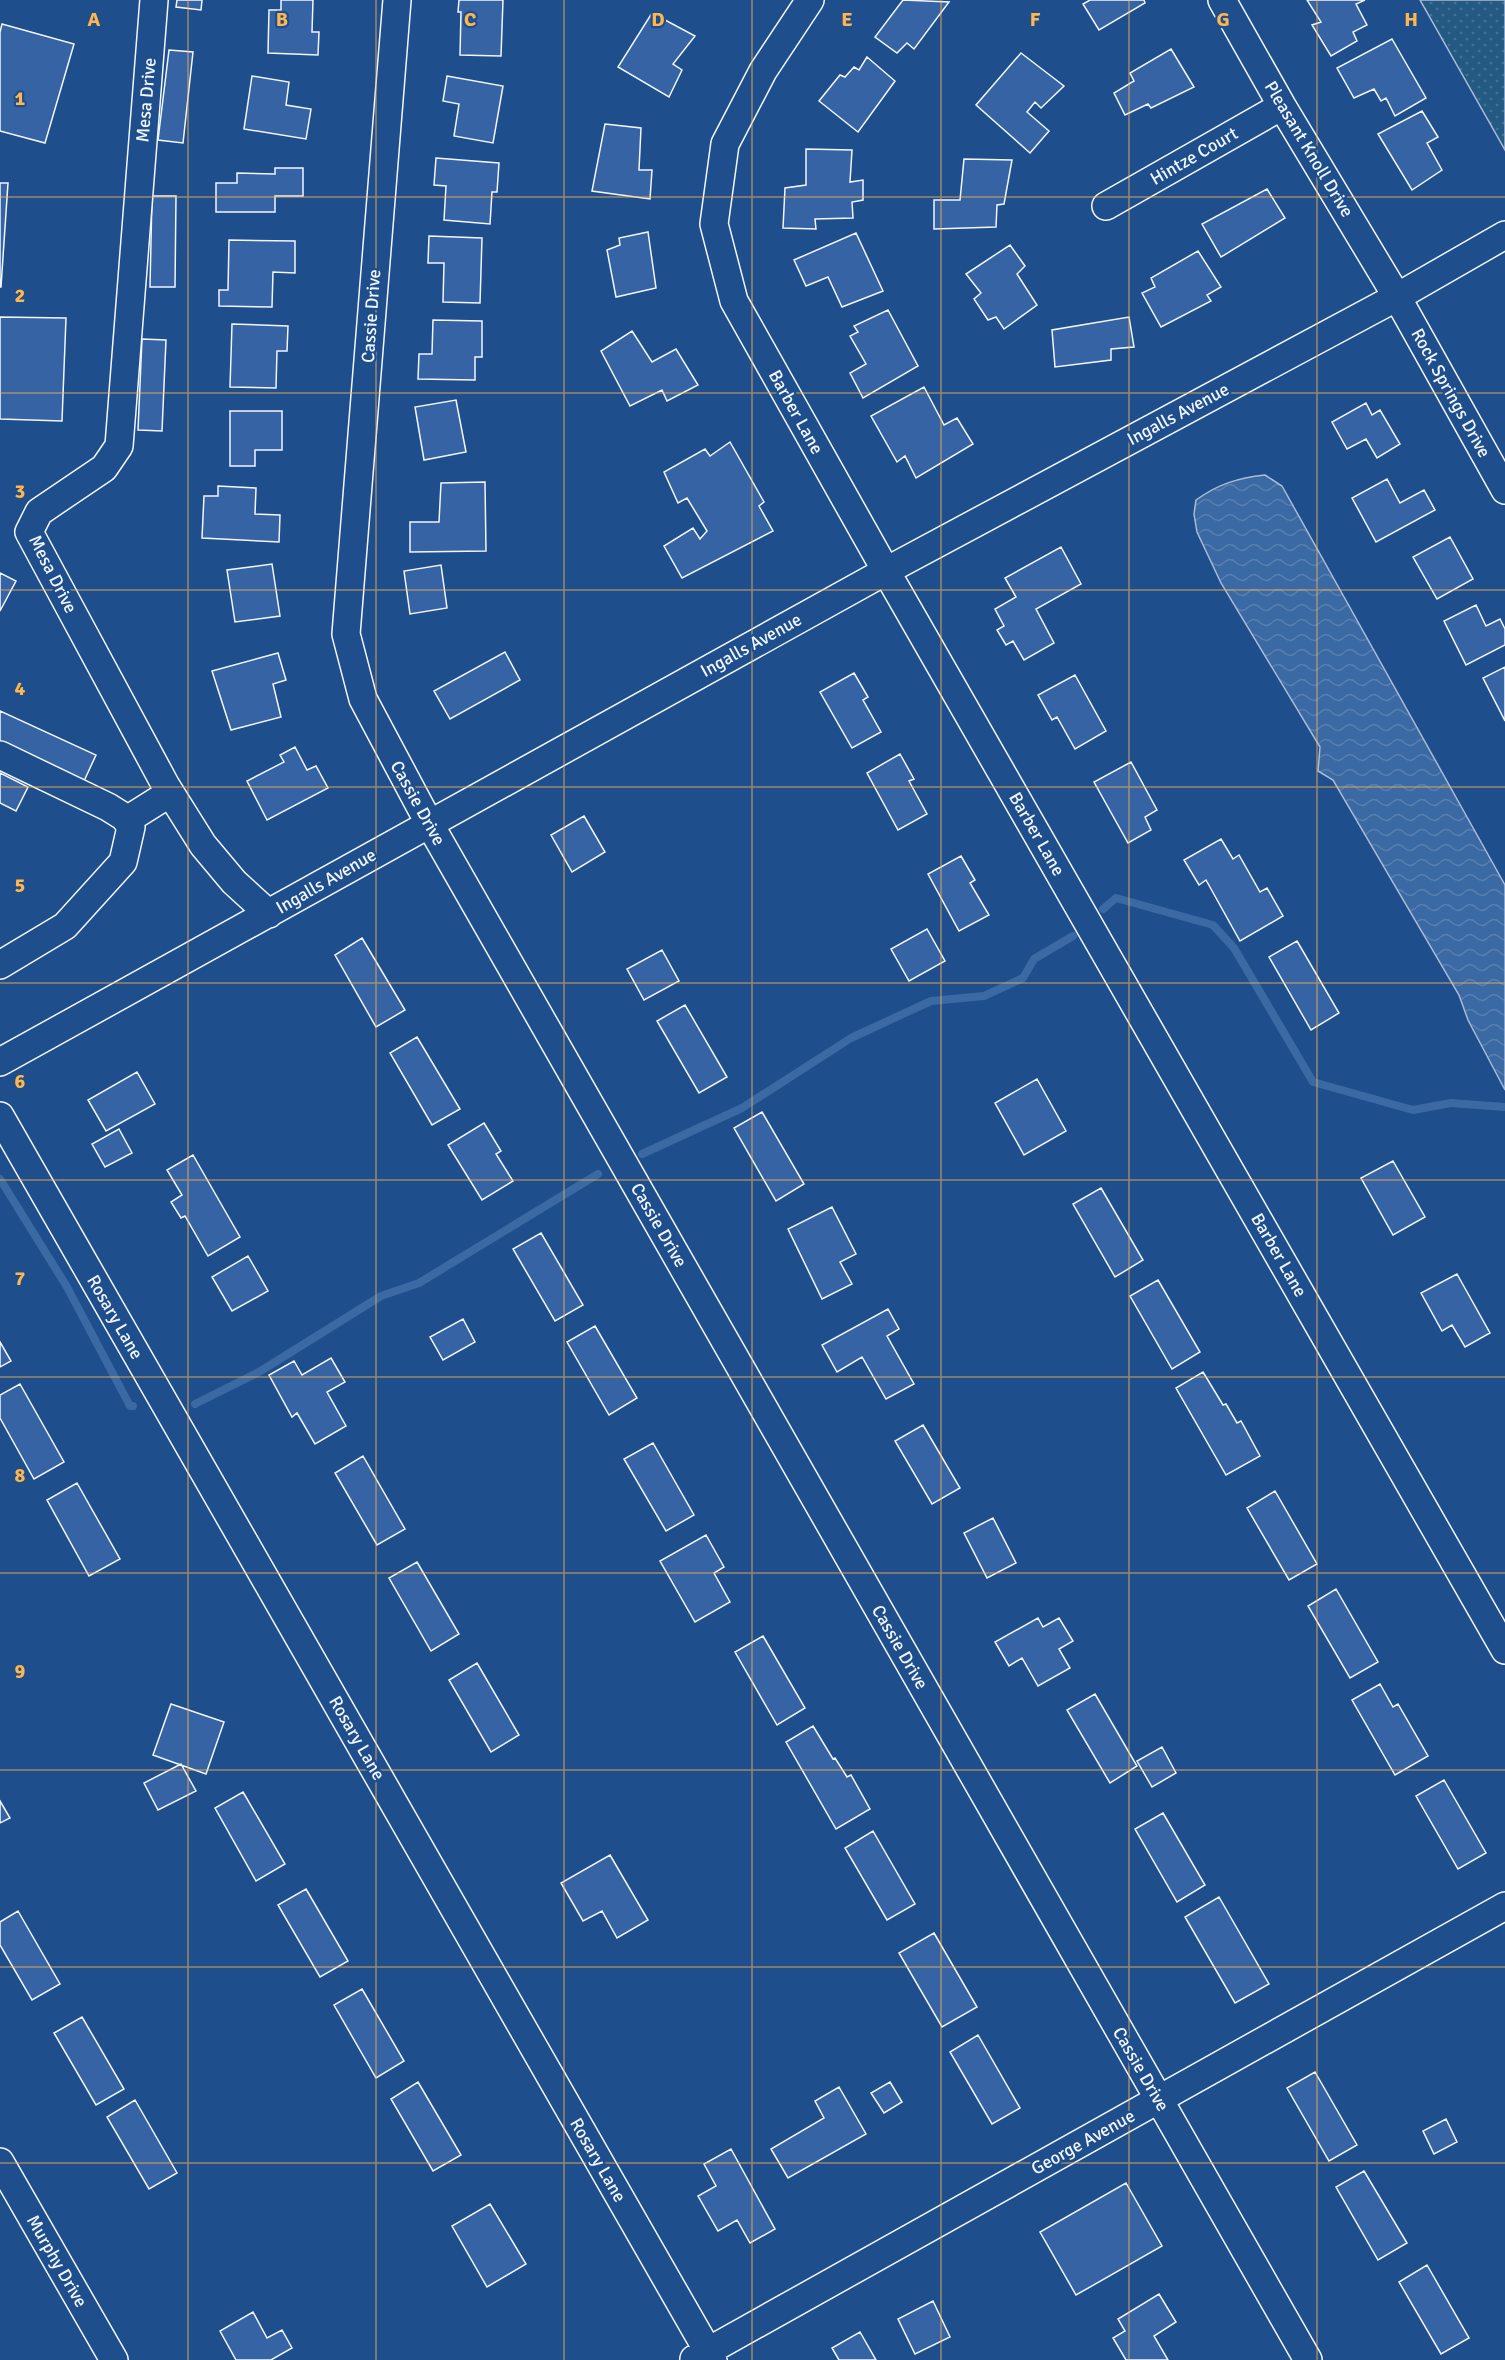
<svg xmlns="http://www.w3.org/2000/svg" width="1505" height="2360" font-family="Signika,sans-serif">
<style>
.park{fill:url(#park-dots);stroke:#a8bbd7;stroke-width:1.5}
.water{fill:url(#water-waves);stroke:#a8bbd7;stroke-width:1.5}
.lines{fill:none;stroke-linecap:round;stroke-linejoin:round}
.stream{stroke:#3b69a3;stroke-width:8}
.building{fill:#3563a3;stroke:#f2f6ff;stroke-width:1.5}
.minor-casing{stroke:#f2f6ff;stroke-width:30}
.minor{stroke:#1f4e8c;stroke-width:27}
.grid{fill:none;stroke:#ffb74d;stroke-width:1.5;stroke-opacity:0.55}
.labels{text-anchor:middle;stroke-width:4.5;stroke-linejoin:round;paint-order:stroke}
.street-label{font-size:18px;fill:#f2f6ff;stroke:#1f4e8c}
.grid-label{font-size:20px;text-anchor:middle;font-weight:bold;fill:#ffb74d;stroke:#1f4e8c;stroke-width:4.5;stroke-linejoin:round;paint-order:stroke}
</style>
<defs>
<pattern id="park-dots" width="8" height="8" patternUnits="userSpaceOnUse" patternTransform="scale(1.5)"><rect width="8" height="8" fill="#245a82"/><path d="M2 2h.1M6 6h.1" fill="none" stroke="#447295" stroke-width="1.8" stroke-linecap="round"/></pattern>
<pattern id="water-waves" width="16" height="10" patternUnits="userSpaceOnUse" patternTransform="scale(1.5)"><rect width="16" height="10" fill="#3b69a3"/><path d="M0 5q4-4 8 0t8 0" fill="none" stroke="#587fb1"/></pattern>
</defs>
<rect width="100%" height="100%" fill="#1f4e8c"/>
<path class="park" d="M 1420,0 L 1505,0 L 1505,150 Z"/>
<path class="water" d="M 1265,475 L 1282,486 L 1505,885 L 1505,1090 L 1468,1020 L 1459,995 L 1333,780 L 1318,771 L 1320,747 L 1221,583 L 1197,532 L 1194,514 L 1196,500 C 1218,484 1238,478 1265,475 Z"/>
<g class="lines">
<path class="stream" d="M 1103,909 L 1116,898 L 1213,925 L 1234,948 L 1313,1082 L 1413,1110 L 1451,1103 L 1505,1107
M 642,1154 L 742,1108 L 851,1038 L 931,1001 L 984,996 L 1023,978 L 1034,959 L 1073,936
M 0,1179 L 67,1287 L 130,1406 L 133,1406
M 195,1404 L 259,1372 L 381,1296 L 419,1283 L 598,1174"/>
</g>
<path class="building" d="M 177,0 L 202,0 L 201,10 L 176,7 Z
M 281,0 L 313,0 L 312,32 L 319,32 L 318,55 L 268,53 L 269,10 L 281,10 Z
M 459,0 L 503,0 L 501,56 L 460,55 L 461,12 L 458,12 Z
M 903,0 L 949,2 L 914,49 L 907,43 L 897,53 L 875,37 Z
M 1090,0 L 1144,0 L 1145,3 L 1099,30 L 1083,4 Z
M 1307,0 L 1365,0 L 1356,4 L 1367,25 L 1353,32 L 1357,41 L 1331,56 L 1312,25 L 1321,22 Z
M 652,13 L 695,36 L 673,64 L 682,70 L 669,97 L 618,67 Z
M 2,24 L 74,44 L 45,143 L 0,131 L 0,32 Z
M 1392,39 L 1426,98 L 1395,116 L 1386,98 L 1381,101 L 1374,89 L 1354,98 L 1337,68 Z
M 1171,49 L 1194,87 L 1151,108 L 1148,104 L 1125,115 L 1114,93 L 1134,81 L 1130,73 Z
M 169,50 L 193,52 L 183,143 L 158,140 Z
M 1021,53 L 1064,86 L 1041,108 L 1035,102 L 1027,112 L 1049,131 L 1030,153 L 976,105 Z
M 867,57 L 895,81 L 858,132 L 819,101 L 840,75 L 845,77 L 854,67 L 859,70 Z
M 252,76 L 289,82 L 286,105 L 311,109 L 306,139 L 244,129 Z
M 447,76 L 503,86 L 493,143 L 454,136 L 459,104 L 443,101 Z
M 1422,111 L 1438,137 L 1427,143 L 1442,170 L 1412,190 L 1378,134 Z
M 605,124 L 641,128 L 639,170 L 652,170 L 650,199 L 592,191 Z
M 806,149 L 852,150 L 850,182 L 863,180 L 863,200 L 852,202 L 853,218 L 815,219 L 816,229 L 783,228 L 785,188 L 806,185 Z
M 436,158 L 499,163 L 497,192 L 492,192 L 490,224 L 444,220 L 446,186 L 434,185 Z
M 964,159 L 1012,160 L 1004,204 L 997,205 L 996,227 L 934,229 L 934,200 L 960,200 Z
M 275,168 L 303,168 L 303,196 L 275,196 L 275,212 L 216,212 L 216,183 L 237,183 L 237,173 L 275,174 Z
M 0,183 L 8,183 L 1,287 L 0,287 Z
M 1267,189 L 1285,218 L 1221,257 L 1202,224 Z
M 152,196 L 176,196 L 175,287 L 150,287 Z
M 648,232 L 656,288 L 616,297 L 607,250 L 620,245 L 619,238 Z
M 856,233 L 883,291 L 842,307 L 828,277 L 806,286 L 794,260 Z
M 429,236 L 482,238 L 480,303 L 443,302 L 444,263 L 428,263 Z
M 229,240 L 295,241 L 295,273 L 273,272 L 272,307 L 219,306 L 219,290 L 228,290 Z
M 1010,245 L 1025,266 L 1017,274 L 1037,305 L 1004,329 L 996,317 L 988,320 L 974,299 L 981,293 L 966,274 Z
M 1198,251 L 1221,287 L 1207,295 L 1211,301 L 1161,327 L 1142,293 L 1155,287 L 1151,278 Z
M 888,310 L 918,366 L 863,398 L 850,373 L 866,364 L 850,336 L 858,332 L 854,326 Z
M 0,317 L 66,318 L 62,421 L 0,419 Z
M 1129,317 L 1134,347 L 1111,349 L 1111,360 L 1055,367 L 1052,330 Z
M 433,320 L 482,321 L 482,357 L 475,357 L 475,380 L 418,379 L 419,354 L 432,354 Z
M 232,324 L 288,326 L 287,351 L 277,351 L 276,388 L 230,387 Z
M 632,331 L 652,362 L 676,349 L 698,385 L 667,401 L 662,390 L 630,406 L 601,351 Z
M 142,339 L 166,340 L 162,431 L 138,430 Z
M 924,387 L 944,425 L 957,418 L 973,444 L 916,478 L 905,456 L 897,462 L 871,416 Z
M 456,400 L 466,452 L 424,460 L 415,407 Z
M 1366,403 L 1372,415 L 1380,410 L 1400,444 L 1377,458 L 1366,439 L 1347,449 L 1332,422 Z
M 230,411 L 282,411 L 282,450 L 255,450 L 255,466 L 230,466 Z
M 730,442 L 764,502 L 759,506 L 773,531 L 682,578 L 664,546 L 693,528 L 700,539 L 707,531 L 687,498 L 678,503 L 664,472 L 705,449 L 710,456 Z
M 1387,479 L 1400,503 L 1424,490 L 1435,510 L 1376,542 L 1352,498 Z
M 485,482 L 486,551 L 410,552 L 410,522 L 439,522 L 441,483 Z
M 218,486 L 256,488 L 255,514 L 280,515 L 279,542 L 202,538 L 204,496 L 218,496 Z
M 1450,537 L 1473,579 L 1437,599 L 1413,557 Z
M 1061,547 L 1081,584 L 1036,609 L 1054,643 L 1024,660 L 1013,641 L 1006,645 L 997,630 L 1004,626 L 995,609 L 1016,597 L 1005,578 Z
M 272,564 L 280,616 L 235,622 L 227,570 Z
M 441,565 L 447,608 L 410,614 L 404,571 Z
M 0,573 L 16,581 L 0,611 Z
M 1476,605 L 1486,626 L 1500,619 L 1505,629 L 1505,645 L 1466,665 L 1444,621 Z
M 505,652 L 520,680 L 450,719 L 434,691 Z
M 278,653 L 286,680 L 273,684 L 281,717 L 231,730 L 212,671 Z
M 1505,667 L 1505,721 L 1483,678 Z
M 854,673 L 868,697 L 863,700 L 881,732 L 852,748 L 820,692 Z
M 1075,675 L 1106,731 L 1075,749 L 1057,717 L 1052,720 L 1038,695 Z
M 0,711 L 96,755 L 84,781 L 0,742 Z
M 295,747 L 307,770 L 316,766 L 328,788 L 267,820 L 247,781 L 284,762 L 280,755 Z
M 900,754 L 914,779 L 909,781 L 927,814 L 898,830 L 867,773 Z
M 1131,762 L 1157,810 L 1145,817 L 1151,830 L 1128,843 L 1094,782 Z
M 0,773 L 28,787 L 16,811 L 0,803 Z
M 584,816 L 605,852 L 572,872 L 551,835 Z
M 1221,839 L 1233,859 L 1239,855 L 1260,892 L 1267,888 L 1283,916 L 1240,941 L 1206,880 L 1199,885 L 1184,860 Z
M 961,856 L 975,880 L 970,883 L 989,915 L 959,931 L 928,874 Z
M 927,929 L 945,961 L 909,981 L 891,949 Z
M 362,938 L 405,1010 L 376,1027 L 335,955 Z
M 1297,941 L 1339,1013 L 1311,1030 L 1269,957 Z
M 662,950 L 679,981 L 644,1000 L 627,969 Z
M 685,1005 L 727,1077 L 699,1093 L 657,1021 Z
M 417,1037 L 460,1109 L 432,1125 L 390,1053 Z
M 137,1072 L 155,1104 L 106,1131 L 88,1100 Z
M 1037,1079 L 1066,1131 L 1024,1155 L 995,1103 Z
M 762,1112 L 804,1184 L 776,1201 L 734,1128 Z
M 484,1123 L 501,1151 L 496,1154 L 513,1181 L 482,1200 L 448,1145 Z
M 119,1129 L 132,1153 L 105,1167 L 92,1144 Z
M 193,1155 L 240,1237 L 208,1256 L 185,1216 L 181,1218 L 171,1202 L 182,1195 L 167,1170 Z
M 1393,1161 L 1425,1217 L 1393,1235 L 1361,1178 Z
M 1101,1188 L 1143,1260 L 1115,1277 L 1073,1204 Z
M 832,1207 L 856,1254 L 840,1262 L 852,1284 L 822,1299 L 788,1229 Z
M 541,1233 L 583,1305 L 555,1321 L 513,1249 Z
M 248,1256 L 268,1291 L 232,1311 L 212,1277 Z
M 1457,1274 L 1490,1333 L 1465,1347 L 1452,1325 L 1442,1331 L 1421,1293 Z
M 1158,1280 L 1200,1352 L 1172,1369 L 1130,1296 Z
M 888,1309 L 899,1329 L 887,1336 L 914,1384 L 886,1399 L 862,1357 L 837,1372 L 822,1345 Z
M 463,1319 L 475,1342 L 443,1360 L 430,1337 Z
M 595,1326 L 637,1398 L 609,1415 L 567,1342 Z
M 0,1342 L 11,1361 L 0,1367 Z
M 331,1358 L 345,1382 L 327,1392 L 346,1426 L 315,1444 L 297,1413 L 292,1417 L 269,1375 L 294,1361 L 302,1375 Z
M 1203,1372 L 1223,1405 L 1226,1404 L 1237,1423 L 1241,1421 L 1260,1456 L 1226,1475 L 1176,1388 Z
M 20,1384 L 64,1462 L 34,1479 L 0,1418 L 0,1395 Z
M 923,1425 L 960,1488 L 932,1504 L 895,1441 Z
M 653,1443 L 694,1515 L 666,1531 L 624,1459 Z
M 363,1456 L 405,1529 L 377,1545 L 335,1473 Z
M 77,1483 L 120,1559 L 89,1576 L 47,1500 Z
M 1275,1491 L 1317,1564 L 1289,1580 L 1247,1508 Z
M 993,1518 L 1016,1563 L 987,1578 L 964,1533 Z
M 706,1535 L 724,1567 L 714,1573 L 730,1602 L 695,1622 L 660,1561 Z
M 417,1562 L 459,1634 L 431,1651 L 389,1578 Z
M 1336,1589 L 1378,1662 L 1350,1678 L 1308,1606 Z
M 1038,1618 L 1043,1627 L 1059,1618 L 1073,1641 L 1059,1649 L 1070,1668 L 1038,1686 L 1022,1658 L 1009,1666 L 995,1642 Z
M 763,1636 L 805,1708 L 777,1725 L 735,1652 Z
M 477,1663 L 519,1735 L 491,1752 L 449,1680 Z
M 1380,1684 L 1393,1707 L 1398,1704 L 1428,1756 L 1395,1775 L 1352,1700 Z
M 1095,1694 L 1137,1766 L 1110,1783 L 1067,1710 Z
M 171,1704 L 224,1722 L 206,1774 L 153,1755 Z
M 813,1726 L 833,1759 L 835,1758 L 847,1777 L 851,1775 L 870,1809 L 836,1829 L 786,1742 Z
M 1162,1747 L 1176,1773 L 1152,1787 L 1137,1761 Z
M 181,1764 L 196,1791 L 158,1810 L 144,1783 Z
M 1444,1780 L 1486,1853 L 1458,1869 L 1416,1796 Z
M 243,1792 L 285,1864 L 256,1881 L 215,1808 Z
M 0,1801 L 10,1818 L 0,1823 Z
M 1163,1813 L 1205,1885 L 1177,1902 L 1135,1829 Z
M 873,1831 L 915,1904 L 887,1920 L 845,1848 Z
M 610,1855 L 648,1920 L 617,1938 L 602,1911 L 583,1921 L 561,1883 Z
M 306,1889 L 348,1961 L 320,1977 L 278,1905 Z
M 1219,1897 L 1269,1984 L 1235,2003 L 1185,1917 Z
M 18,1911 L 60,1984 L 32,2000 L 0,1945 L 0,1922 Z
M 934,1933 L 977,2007 L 942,2027 L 899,1953 Z
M 362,1989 L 404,2061 L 376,2078 L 334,2005 Z
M 82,2017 L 124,2089 L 96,2105 L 54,2033 Z
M 978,2035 L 1020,2108 L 992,2124 L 950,2052 Z
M 1315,2072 L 1357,2145 L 1329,2161 L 1287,2088 Z
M 418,2082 L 461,2155 L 433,2171 L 391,2099 Z
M 890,2082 L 902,2102 L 884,2113 L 871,2093 Z
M 839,2087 L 866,2134 L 788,2178 L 771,2149 L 824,2118 L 815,2101 Z
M 135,2100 L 177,2173 L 149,2189 L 107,2117 Z
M 1446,2119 L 1457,2142 L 1434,2154 L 1423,2131 Z
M 731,2149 L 775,2229 L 750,2243 L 737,2220 L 718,2231 L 698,2196 L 716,2186 L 704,2164 Z
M 1364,2171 L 1407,2243 L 1378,2260 L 1336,2187 Z
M 1126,2183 L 1162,2246 L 1076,2295 L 1040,2232 Z
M 490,2204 L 526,2264 L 487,2287 L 452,2226 Z
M 1427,2265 L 1469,2338 L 1441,2354 L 1399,2282 Z
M 1159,2294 L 1176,2322 L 1154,2336 L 1168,2360 L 1126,2360 L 1113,2338 L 1125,2331 L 1118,2319 Z
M 933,2301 L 950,2337 L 915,2354 L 898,2319 Z
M 253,2312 L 267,2338 L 282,2330 L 292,2348 L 271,2360 L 236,2360 L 220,2331 Z
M 860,2332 L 876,2360 L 839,2360 L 832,2348 Z"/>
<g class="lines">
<defs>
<path id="minor" d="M 154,0 L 119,446 L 104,468 L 39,512 L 29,532 L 166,786 L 203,845 L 234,882 L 269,914
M 397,0 L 346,634 L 363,699 L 429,823 L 1308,2360
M 810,0 L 763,71 L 725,144 L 714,224 L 734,301 L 886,571 L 1505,1650
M 1222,0 L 1282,106 L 1397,297 L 1505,490
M 1106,206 L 1282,106
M 0,755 L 108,807 L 124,817 L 131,827 L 123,862 L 65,926 L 0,965
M 127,820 L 170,793
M 0,1062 L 886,571 L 1397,297 L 1505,235
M 0,1116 L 713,2360
M 0,2162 L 114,2360
M 694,2359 L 1505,1906"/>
</defs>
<use href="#minor" class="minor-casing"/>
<use href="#minor" class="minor"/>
</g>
<path class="grid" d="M 188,0 L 188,2360M 376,0 L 376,2360M 564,0 L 564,2360M 752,0 L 752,2360M 941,0 L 941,2360M 1129,0 L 1129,2360M 1317,0 L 1317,2360M 0,197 L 1505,197M 0,393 L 1505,393M 0,590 L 1505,590M 0,787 L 1505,787M 0,983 L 1505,983M 0,1180 L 1505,1180M 0,1377 L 1505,1377M 0,1573 L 1505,1573M 0,1770 L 1505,1770M 0,1967 L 1505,1967M 0,2163 L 1505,2163"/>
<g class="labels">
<g class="street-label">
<text transform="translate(146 100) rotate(-85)" y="6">Mesa Drive</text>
<text transform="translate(1309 149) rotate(59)" y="6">Pleasant Knoll Drive</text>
<text transform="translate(1194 156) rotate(-30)" y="6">Hintze Court</text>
<text transform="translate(371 316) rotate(-86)" y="6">Cassie Drive</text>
<text transform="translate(1451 393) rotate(61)" y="6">Rock Springs Drive</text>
<text transform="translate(796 412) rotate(61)" y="6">Barber Lane</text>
<text transform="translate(1178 414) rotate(-28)" y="6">Ingalls Avenue</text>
<text transform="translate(53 574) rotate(63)" y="6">Mesa Drive</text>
<text transform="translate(751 645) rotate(-29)" y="6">Ingalls Avenue</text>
<text transform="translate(418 803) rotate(61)" y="6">Cassie Drive</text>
<text transform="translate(1037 834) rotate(60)" y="6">Barber Lane</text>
<text transform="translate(326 881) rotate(-30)" y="6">Ingalls Avenue</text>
<text transform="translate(659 1225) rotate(60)" y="6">Cassie Drive</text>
<text transform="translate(1279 1255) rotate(60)" y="6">Barber Lane</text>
<text transform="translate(115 1317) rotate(60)" y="6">Rosary Lane</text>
<text transform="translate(900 1647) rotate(60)" y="6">Cassie Drive</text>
<text transform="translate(357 1738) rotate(60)" y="6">Rosary Lane</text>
<text transform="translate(1141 2069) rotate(60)" y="6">Cassie Drive</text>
<text transform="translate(1083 2142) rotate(-29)" y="6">George Avenue</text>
<text transform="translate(598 2160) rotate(60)" y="6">Rosary Lane</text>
<text transform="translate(57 2261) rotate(60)" y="6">Murphy Drive</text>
</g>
</g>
<g class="grid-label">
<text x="94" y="26">A</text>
<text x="282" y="26">B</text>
<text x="470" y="26">C</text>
<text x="658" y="26">D</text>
<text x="847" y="26">E</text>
<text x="1035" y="26">F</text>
<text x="1223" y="26">G</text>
<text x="1411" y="26">H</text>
<text x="20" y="105">1</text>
<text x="20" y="302">2</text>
<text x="20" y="498">3</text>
<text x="20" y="695">4</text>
<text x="20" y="892">5</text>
<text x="20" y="1088">6</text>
<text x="20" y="1285">7</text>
<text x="20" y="1482">8</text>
<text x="20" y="1678">9</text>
</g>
</svg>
